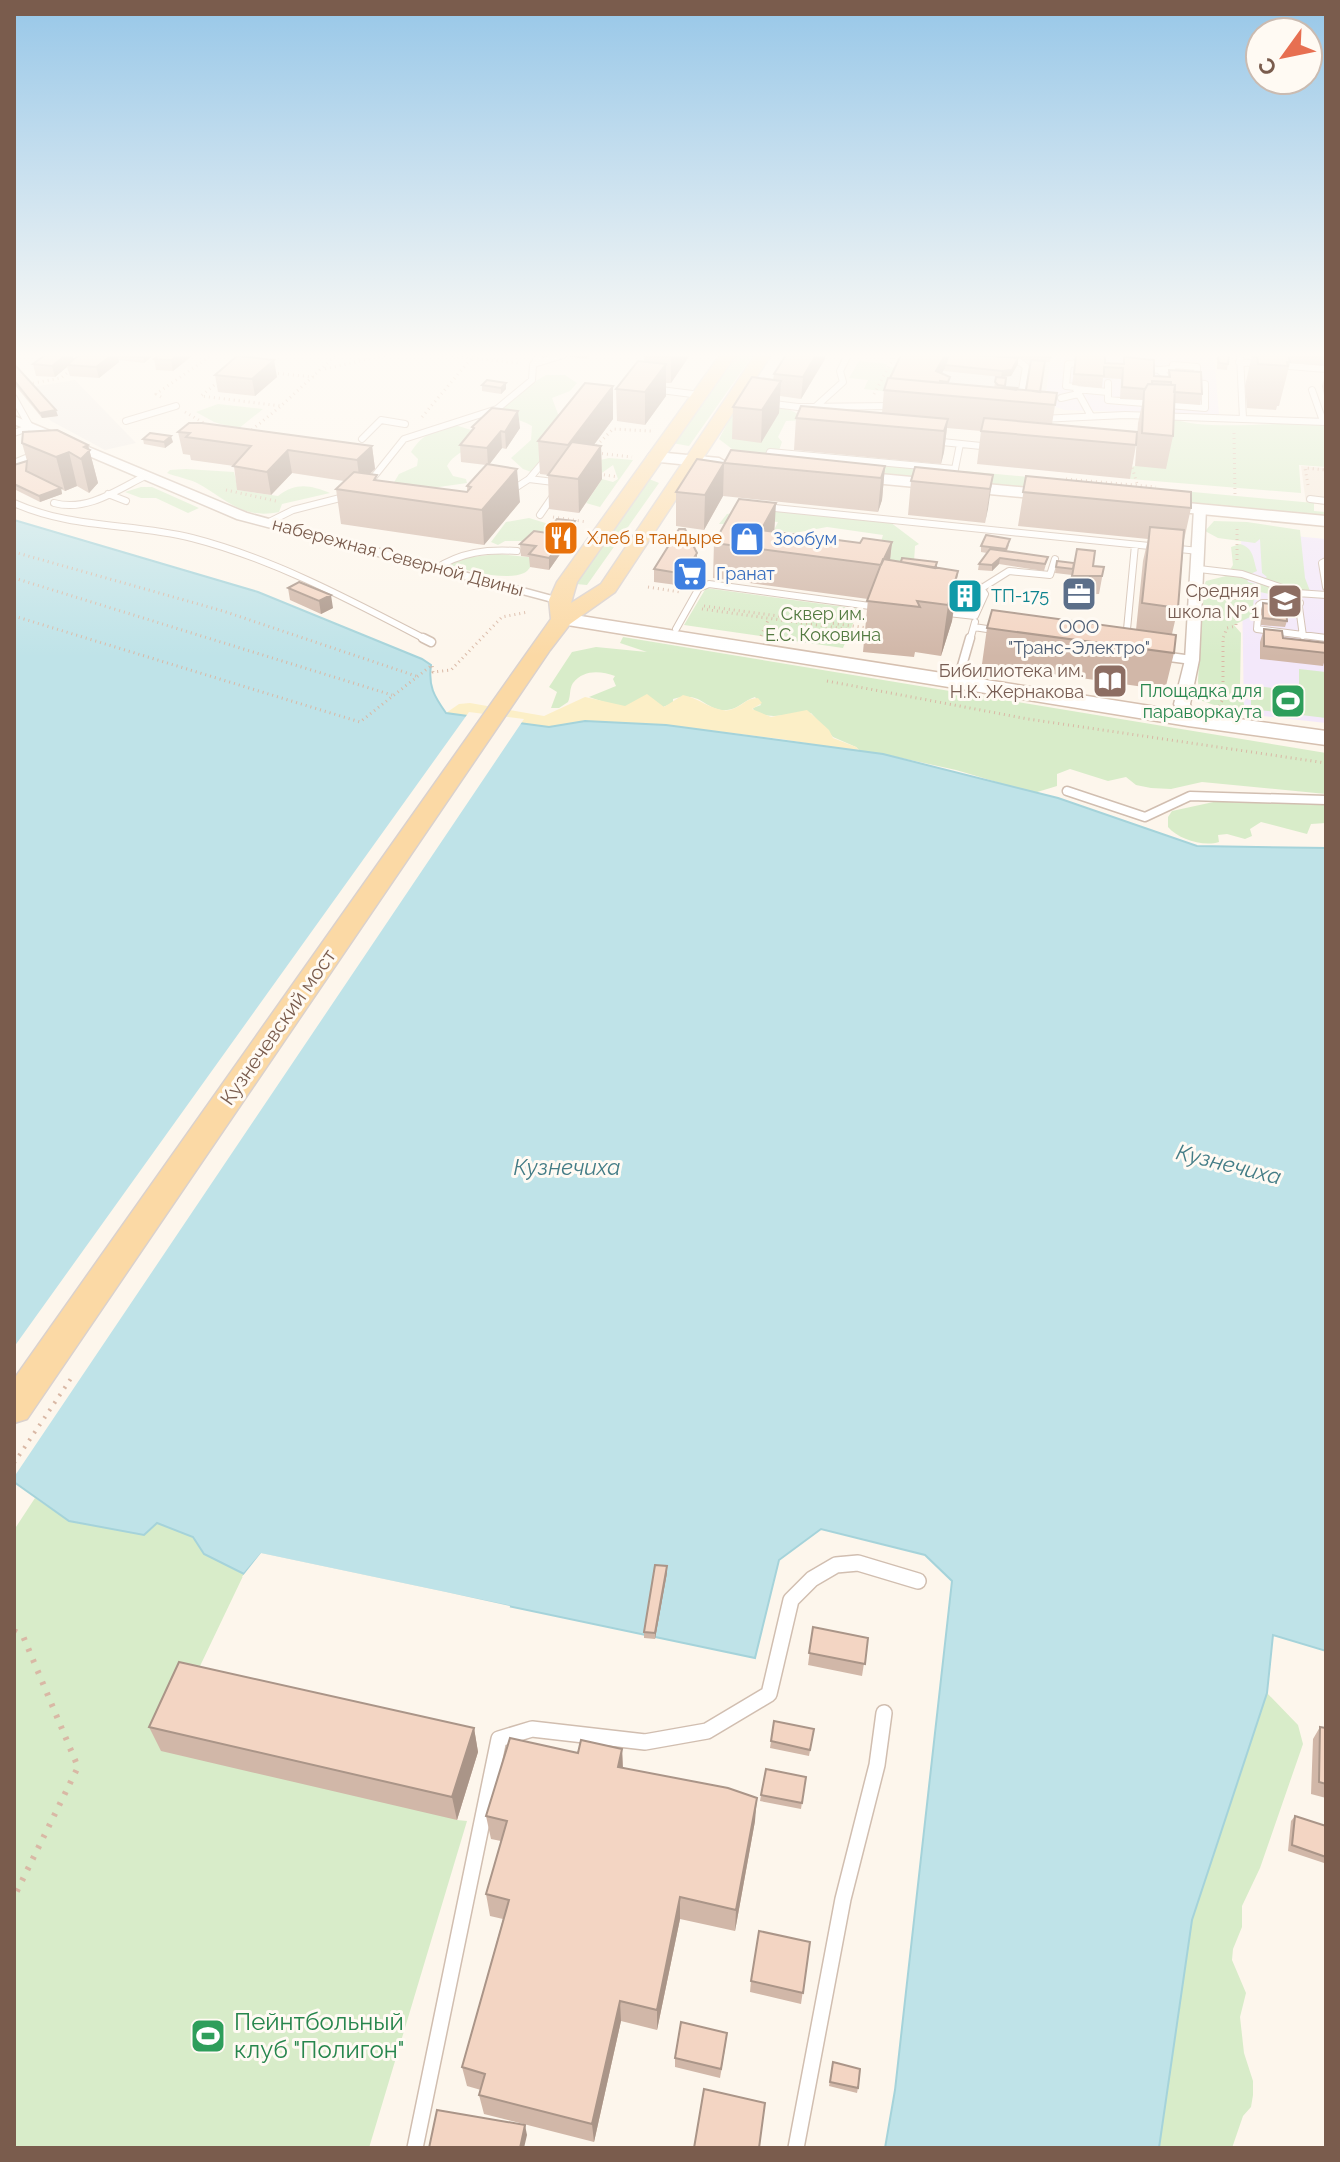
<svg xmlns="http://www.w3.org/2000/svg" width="1340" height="2162" font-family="Raleway,sans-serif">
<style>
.residential{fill:#f5e8da}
.industrial{fill:#efe9e4}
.education{fill:#f3e8fa}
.green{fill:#d8ecc9}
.sand{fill:#fcefc7}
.water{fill:#bfe3e8;stroke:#a5d3da;stroke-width:2}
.pier{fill:#fdf6ec}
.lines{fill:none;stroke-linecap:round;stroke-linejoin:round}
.lane-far2-casing{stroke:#d1beb0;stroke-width:8}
.lane-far1-casing{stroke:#d1beb0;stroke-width:11}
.lane-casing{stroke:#d1beb0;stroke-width:18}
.street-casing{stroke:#d1beb0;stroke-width:3}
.secondary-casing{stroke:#d6c0b0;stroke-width:3}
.primary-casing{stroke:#dad1cd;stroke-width:3}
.path-far2{stroke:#d9b8a5;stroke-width:3;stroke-dasharray:1 4;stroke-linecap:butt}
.path-far1{stroke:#d9b8a5;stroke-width:4;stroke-dasharray:2 7;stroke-linecap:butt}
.path{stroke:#d9b8a5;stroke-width:6;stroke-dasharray:3 9;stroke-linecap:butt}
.lane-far2{stroke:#fff;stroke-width:6}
.lane-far1{stroke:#fff;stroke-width:8}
.lane{stroke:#fff;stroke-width:15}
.street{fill:#fff;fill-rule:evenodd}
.secondary{fill:#fff;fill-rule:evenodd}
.primary{fill:#fbd9a5;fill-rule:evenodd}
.wall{fill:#d1b7a8;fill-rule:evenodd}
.shaded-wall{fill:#aa9588}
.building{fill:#f3d5c3;stroke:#aa9588;stroke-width:2}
.labels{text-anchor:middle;stroke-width:6;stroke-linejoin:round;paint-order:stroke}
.far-food-label{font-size:18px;fill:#c56008;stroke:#fffaf3;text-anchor:start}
.far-shop-label{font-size:18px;fill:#366cbe;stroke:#fffaf3;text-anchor:start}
.far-street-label{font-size:18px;fill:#7a5c4d;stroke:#fffaf3}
.far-education-label{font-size:18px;fill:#785e54;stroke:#fffaf3;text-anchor:end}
.far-culture-label{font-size:18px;fill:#0d838f;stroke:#fffaf3;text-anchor:start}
.far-park-label{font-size:18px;fill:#537a41;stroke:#fffaf3}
.far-service-label{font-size:18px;fill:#4e5e75;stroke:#fffaf3}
.far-leisure-label{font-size:18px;fill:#27864d;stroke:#fffaf3;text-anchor:end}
.street-label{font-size:20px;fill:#7a5c4d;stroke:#fffaf3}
.water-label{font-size:22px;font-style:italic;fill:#437c86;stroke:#fffaf3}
.near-leisure-label{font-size:24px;fill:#27864d;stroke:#fffaf3;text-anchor:start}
</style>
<rect width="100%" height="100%" fill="#fdf6ec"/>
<path class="residential" d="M 1301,466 L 1326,468 L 1326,505 L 1306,503 Z"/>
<path class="industrial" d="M 916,355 L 1051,355 L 1045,401 L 934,387 L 948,362 Z
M 75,380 L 136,443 L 105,450 L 51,421 L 26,388 Z"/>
<path class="education" d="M 1051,355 L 1214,355 L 1219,415 L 1064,410 L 1045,403 Z
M 1241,531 L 1326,539 L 1326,723 L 1244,714 Z"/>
<path class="green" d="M 737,355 L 753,355 L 689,446 L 672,443 Z
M 859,361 L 887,364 L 886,368 L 901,366 L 890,392 L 864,389 L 868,380 L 849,378 Z
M 546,375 L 565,375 L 577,383 L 570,391 L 552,398 L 558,414 L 565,418 L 534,473 L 523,469 L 511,458 L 531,440 L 532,426 C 519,418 502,417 488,421 L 473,414 L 506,405 L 529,385 Z
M 218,404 L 263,409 L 238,429 L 214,422 L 196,412 Z
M 759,406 C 774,407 796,407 804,420 L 786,421 L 778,437 L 782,442 L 778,453 L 846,463 L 910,467 L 933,474 L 905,478 L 730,454 L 732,449 L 719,439 L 733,413 Z
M 1168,417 C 1203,433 1283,420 1326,425 L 1326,467 L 1299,465 L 1301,493 L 1130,479 L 1131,467 L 1135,466 Z
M 455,425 L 484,434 C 472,451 456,450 447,466 L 453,476 L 466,479 L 467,483 L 432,488 L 393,484 L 399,474 L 417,466 L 418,459 L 411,452 C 423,433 433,432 455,425 Z
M 609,458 L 633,460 L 600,507 L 586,503 L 602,479 L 613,482 L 618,479 L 613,465 L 599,475 L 596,461 Z
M 186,469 L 234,472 L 238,490 L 278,496 C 296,482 310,485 330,493 L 282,504 L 279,512 C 242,520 225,498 197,483 C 189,479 177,477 167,473 L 170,470 Z
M 964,471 L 1314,503 L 1314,511 L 1326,512 L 1326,515 L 962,482 Z
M 649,479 L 659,483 L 587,585 L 576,584 Z
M 141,487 L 152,487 L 199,508 L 188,513 L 156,498 L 141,498 L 125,492 Z
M 760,509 L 890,522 L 919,544 L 915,546 L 914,562 L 874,565 L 883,535 L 827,527 L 795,533 L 774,530 L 778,522 L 742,519 L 738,524 L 719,524 L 727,514 Z
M 529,518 L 562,528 L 526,541 L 505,541 L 498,545 L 491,542 L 506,522 Z
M 1214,521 L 1247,522 L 1300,530 L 1305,578 L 1310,591 C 1297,590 1289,594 1277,595 C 1267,595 1261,590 1251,593 L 1254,597 L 1252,616 L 1234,625 L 1241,633 L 1240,687 L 1245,709 L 1239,714 L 1200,700 L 1198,681 L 1203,587 L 1206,581 L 1226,576 L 1233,565 L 1231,547 L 1240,544 C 1254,548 1253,559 1257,571 L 1246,576 L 1248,582 L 1256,584 L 1267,577 L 1262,573 L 1260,539 L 1255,543 L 1218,538 L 1205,531 Z
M 498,554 L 537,558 C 533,562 529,571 524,573 C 506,581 469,571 449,565 L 462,558 Z
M 706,588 L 859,609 L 843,648 L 684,625 Z
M 623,637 L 1326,753 L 1326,794 L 1202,782 L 1171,789 L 1151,788 L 1136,785 L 1126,777 L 1108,781 L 1070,769 L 1057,774 L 1057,786 L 1034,793 L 956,770 L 883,754 L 861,752 L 856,747 L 833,737 L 811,713 C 790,711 774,722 754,711 L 753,708 L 761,705 L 755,697 C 744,700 739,709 727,710 C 705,712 703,690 673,699 L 673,703 L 663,707 C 644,697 637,708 620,706 C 609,704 599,700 589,697 L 616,686 L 613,679 L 615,676 C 601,671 584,669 573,683 C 569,689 571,696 568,702 L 559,708 L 551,708 L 557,692 L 549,687 L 572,652 L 596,647 L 647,652 L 620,643 Z
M 1299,669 L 1326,672 L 1326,718 L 1251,709 L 1251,685 L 1299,692 Z
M 1218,801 L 1326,804 L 1326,823 L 1311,824 L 1307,834 L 1261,822 L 1250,829 L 1252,836 L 1245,839 L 1227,834 L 1218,835 L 1219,842 C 1203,847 1178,839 1168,827 L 1168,817 L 1172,811 Z
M 35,1498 L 69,1521 L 144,1535 L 156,1522 L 193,1537 L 204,1554 L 244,1574 L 190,1687 L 457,1820 L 467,1821 L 369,2148 L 14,2148 L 14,1530 Z
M 1267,1693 L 1298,1725 L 1303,1744 L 1260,1868 L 1242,1906 L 1242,1927 L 1233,1949 L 1232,1960 L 1246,1993 L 1240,2017 L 1244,2053 L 1253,2081 L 1253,2095 L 1251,2107 L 1243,2116 L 1232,2148 L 1159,2148 L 1192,1920 Z"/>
<path class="sand" d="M 647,694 L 664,707 L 683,695 C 699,698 715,713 730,710 C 742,707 745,698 758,698 L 762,703 L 752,709 L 771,717 L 807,710 L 829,730 L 833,738 L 856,747 L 861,752 L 781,739 L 666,725 L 585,721 L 549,727 L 446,713 L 459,704 L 470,703 L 544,716 L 585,697 L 625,706 Z"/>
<path class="water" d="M 14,520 L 258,592 L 422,659 L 431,665 C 428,686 434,696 446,713 L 549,727 L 585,721 L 666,725 L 883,754 L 1058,798 L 1197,846 L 1326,848 L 1326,1651 L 1273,1635 L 1267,1693 L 1192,1920 L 1159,2148 L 885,2148 L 895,2090 L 952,1581 L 925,1555 L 821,1529 L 779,1560 L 755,1658 L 261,1554 L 244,1574 L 204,1554 L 193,1537 L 157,1523 L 144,1535 L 69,1521 L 14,1482 Z"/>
<path class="pier" d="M 469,712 L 524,719 L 14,1477 L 14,1347 Z
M 261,1553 L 446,1592 L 510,1606 L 509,1610 L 263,1558 L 247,1577 L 242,1577 Z"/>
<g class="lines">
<defs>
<path id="lane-far2" d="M 45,355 L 90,355
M 1240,355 L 1243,419
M 1005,361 L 1020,362 L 1026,367 L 1020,401 L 1023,402
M 1239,362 L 1326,369
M 1086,363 L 1068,364 L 1066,386 L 1075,387 L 1091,416
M 534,364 L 563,355
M 1159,370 L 1172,369 L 1173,365 L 1197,367 L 1197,371
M 1108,383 L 1108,400 L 1205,408 L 1205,384 L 1170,380 L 1159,370 L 1142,368
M 653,389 L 700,395
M 1076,389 L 1108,392
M 1312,390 L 1323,421
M 14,398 L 30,427 L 14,433
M 1061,398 L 1078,394
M 766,403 L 798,407 L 893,406
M 812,410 L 843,382 L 840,371 L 848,355
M 1040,419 L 1125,415 L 1326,422
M 126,421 L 176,406
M 362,439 L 381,420 L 405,424
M 932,441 L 991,447
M 14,463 L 38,453
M 765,464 L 770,452 L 954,469
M 954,474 L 960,444
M 529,479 L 562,483 L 540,515
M 368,484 L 404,439 L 497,409 L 532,380 L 533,365 L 540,355
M 509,492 L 529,479 L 547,458
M 108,494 L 126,501
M 1310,499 L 1326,501
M 14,503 C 71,529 133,523 192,538 C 274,559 352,601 427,640
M 54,503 C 87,512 117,490 145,476
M 765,507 L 1199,551
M 267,523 L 293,510 L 348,496
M 1326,561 L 1322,563 L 1326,587
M 435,569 C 461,552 487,549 517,551
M 1199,569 L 1242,574 L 1297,593 L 1303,636
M 982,588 L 1009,571 L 1050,575 L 1055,559
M 1297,593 L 1326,595
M 1300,603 L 1262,603 L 1259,605 L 1257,629 L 1326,638
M 939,612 L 975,616 L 985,594 L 979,586 L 947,582
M 974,627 L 1000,631
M 676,629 L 699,588 L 709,584 L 877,607
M 970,640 L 975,622
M 1126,640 L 1135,545"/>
<path id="lane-far1" d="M 423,638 L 431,642
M 1126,641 L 1126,638
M 1162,656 L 1192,660
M 957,683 L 970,638
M 1067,791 L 1145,817 L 1190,796 L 1326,800"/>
<path id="lane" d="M 415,2148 L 499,1739 L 532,1729 L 645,1742 L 707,1731 L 769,1694 L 791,1600 L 812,1579 L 836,1565 L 858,1563 L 918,1581
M 796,2148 L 843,1899 L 877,1765 L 884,1713"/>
<path id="street" d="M 14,416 L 247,513 L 567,600 L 560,604 L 237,519 L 14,424 Z
M 1200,505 L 1206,509 L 1199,660 L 1190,704 L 1196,719 L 1188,724 L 1183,722 L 1174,704 L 1185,660 L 1194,509 Z"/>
<path id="secondary" d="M 656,452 L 719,458 L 728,463 L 719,468 L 650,461 L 647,457 L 650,453 Z
M 848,471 L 1062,491 L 1071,496 L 1062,501 L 842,480 L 839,476 Z
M 1155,500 L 1326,516 L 1326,526 L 1149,509 L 1146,505 L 1149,501 Z
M 562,613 L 1188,712 L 1326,731 L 1326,745 L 1188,726 L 555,623 L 552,619 L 555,615 Z"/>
<path id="primary" d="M 720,355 L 736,355 L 577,582 L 571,603 L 601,584 L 755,355 L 771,355 L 615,592 L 570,624 L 550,650 L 27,1419 L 14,1423 L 14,1379 L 551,619 L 549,600 L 557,582 Z"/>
</defs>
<use href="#lane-far2" class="lane-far2-casing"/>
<use href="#lane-far1" class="lane-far1-casing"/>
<use href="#lane" class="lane-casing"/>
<use href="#street" class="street-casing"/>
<use href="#secondary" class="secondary-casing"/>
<use href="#primary" class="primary-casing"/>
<path class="path-far2" d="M 442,355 L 518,363
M 325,369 L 386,355
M 273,373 L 314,377
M 218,382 L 201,396 L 281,406 L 336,355
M 28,384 L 61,378 L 72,369
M 874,394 L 895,355
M 161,397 L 156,394 L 212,355
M 185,412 L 209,426
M 422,417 L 474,355
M 248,433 L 281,406
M 1234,433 L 1235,496
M 593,449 L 613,429 L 651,431
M 597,453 L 632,457
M 1131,463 L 1137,484
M 599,474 L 618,477
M 1066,479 L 1156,487
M 1308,485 L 1305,468 L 1326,470
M 226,490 L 276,501
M 553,517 L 587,522
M 1237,529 L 1237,560
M 14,552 L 223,611 L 416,676
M 14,578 L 392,695
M 648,587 L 680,592
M 704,606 L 868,628
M 702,609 L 867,632
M 14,616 L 360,722 L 432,665 L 433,672 L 451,670 L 502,617 L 528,612
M 761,636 L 769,618
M 827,681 L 1028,719 L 1326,763
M 1219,706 L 1223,699 L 1223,638 L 1227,628 L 1236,626 L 1236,585"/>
<path class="path-far1" d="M 14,1463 L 74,1374"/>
<path class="path" d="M 14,1631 L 23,1636 L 78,1767 L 14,1897"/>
<use href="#lane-far2" class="lane-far2"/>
<use href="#lane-far1" class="lane-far1"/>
<use href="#lane" class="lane"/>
<use href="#street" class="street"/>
<use href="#secondary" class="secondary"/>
<use href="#primary" class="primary"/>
</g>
<path class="wall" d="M 45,355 L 77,355 L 72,355 L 73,360 L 79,355 L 154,355 L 144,363 L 119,360 L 119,362 L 99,378 L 70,376 L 67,367 L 55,377 L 36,376 L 33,364 Z
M 193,355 L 173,371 L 156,370 L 154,359 Z
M 569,355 L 590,355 L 586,359 L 569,357 Z
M 644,355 L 690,355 L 671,383 L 666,383 L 666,396 L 645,425 L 617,421 L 616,389 L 644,362 Z
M 786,355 L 825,355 L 825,359 L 801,399 L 780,396 L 779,413 L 761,443 L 732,439 L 733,407 L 773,380 L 774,374 Z
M 901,355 L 1051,355 L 1050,362 L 1045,362 L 1040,392 L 1057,393 L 1052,424 L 1136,445 L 1130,479 L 977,464 L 981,431 L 947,428 L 944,452 L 941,464 L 794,450 L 796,418 L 882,413 L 884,390 ZM 1018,359 L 1031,361 L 1026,390 L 1005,387 L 995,382 L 994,388 L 949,384 L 942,373 L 945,368 L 944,371 L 1001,377 L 1011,376 L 1018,364 Z
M 1076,355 L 1105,363 L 1123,364 L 1124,357 L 1154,376 L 1168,377 L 1169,370 L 1202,394 L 1200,405 L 1174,403 L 1173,436 L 1166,469 L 1135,466 L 1138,423 L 1143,400 L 1120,399 L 1121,379 L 1103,378 L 1102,388 L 1072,385 Z
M 1217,355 L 1229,355 L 1227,370 L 1217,369 Z
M 1252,355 L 1326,355 L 1326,366 L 1290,363 L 1279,406 L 1277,406 L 1276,410 L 1247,408 L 1245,386 Z
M 14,365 L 58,416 L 42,418 L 14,384 Z
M 1326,372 L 1326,405 L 1322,386 Z
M 215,375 L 277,377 L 255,396 L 218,392 Z
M 506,383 L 506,389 L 501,394 L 482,391 L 482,385 Z
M 613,386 L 613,419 L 594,445 L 601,446 L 602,479 L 579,513 L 549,509 L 548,475 L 540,474 L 538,441 Z
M 472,427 L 520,428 L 506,449 L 502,448 L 489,465 L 520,502 L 484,545 L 341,524 L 336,489 L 344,481 L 292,473 L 271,495 L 237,490 L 234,466 L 191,460 L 190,455 L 183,454 L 178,432 L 372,446 L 375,469 L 370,474 L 378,481 L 467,492 L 467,486 L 486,465 L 461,462 L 460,445 L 472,431 Z
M 143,439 L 173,442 L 165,448 L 144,444 Z
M 22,443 L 88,445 L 98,483 L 89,493 L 77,486 L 65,491 L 61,489 L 62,494 L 40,502 L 14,489 L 14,465 L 27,461 Z
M 724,463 L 885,466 L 882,500 L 878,512 L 723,496 Z
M 724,463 L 723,496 L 704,530 L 676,526 L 676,492 Z
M 993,475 L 985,523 L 908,515 L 911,481 Z
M 1026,476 L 1191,508 L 1184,540 L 1178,608 L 1172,634 L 1174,653 L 1165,690 L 982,664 L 987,628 L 1136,630 L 1143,561 L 1148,539 L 1018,526 Z
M 575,521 L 575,533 L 549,570 L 530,567 L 529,557 L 521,556 L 520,544 Z
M 775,532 L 860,543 L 892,542 L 890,560 L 901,562 L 937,562 L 936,568 L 956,597 L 952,621 L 941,656 L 915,652 L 914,657 L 863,652 L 868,599 L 713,578 L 714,543 Z
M 1009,545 L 1007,551 L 1048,557 L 1044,571 L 999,564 L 992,571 L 978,570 L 979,564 L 987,553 L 981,552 L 981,546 Z
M 1077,549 L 1093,566 L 1104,567 L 1099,594 L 1069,595 Z
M 1057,561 L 1074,563 L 1072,575 L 1055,573 Z
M 697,565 L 684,586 L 654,582 L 654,569 Z
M 288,588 L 333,608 L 321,614 L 290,600 Z
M 973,592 L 971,601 L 957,600 L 958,593 Z
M 1263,603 L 1287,621 L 1285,627 L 1261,625 L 1261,610 Z
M 1264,629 L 1283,638 L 1326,643 L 1326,656 L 1323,666 L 1260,659 L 1260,642 Z
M 667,1573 L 655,1639 L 644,1638 L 644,1632 Z
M 813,1627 L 868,1638 L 862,1676 L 808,1665 Z
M 774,1721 L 814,1729 L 809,1756 L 770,1748 Z
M 149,1727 L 474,1728 L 478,1752 L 457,1820 L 161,1751 Z
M 1320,1727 L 1326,1728 L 1326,1798 L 1311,1794 L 1313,1739 Z
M 622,1749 L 623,1768 L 755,1821 L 735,1931 L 680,1919 L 657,2030 L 621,2021 L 594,2142 L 484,2114 L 479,2095 L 481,2090 L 467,2086 L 462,2067 L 503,1919 L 490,1916 L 486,1894 L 501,1841 L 491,1839 L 486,1816 L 578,1753 Z
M 806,1777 L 801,1809 L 760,1801 L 761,1795 Z
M 1295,1816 L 1326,1826 L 1326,1860 L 1324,1863 L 1288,1851 L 1291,1821 Z
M 810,1942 L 801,2004 L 750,1992 L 751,1981 Z
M 726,2043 L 720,2078 L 675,2067 L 675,2058 Z
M 833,2062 L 858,2088 L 857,2093 L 829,2086 Z"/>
<path class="shaded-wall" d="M 66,355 L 72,355 L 74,361 L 67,365 L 67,367 L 55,377 L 52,366 Z
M 112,355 L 117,355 L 119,362 L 99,378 L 96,367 Z
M 146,355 L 154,355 L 144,363 L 143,357 Z
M 178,355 L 193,355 L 173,371 L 171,360 Z
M 671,355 L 690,355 L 671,383 Z
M 816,355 L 825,355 L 825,359 L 801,399 L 803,377 Z
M 945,355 L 949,355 L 945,368 L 934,387 L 936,371 Z
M 1018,358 L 1018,364 L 1011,376 L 1001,377 L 1002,371 Z
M 274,360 L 277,377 L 255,396 L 252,379 Z
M 666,364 L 666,396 L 645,425 L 645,392 Z
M 781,381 L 779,413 L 761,443 L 762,410 Z
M 506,383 L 506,389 L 501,394 L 501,388 Z
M 613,386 L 613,419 L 569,478 L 568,445 Z
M 56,410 L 58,416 L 42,418 L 40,413 Z
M 518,411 L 520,428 L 506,449 L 505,432 Z
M 948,419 L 944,452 L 941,464 L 944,431 Z
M 501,431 L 502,448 L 488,466 L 487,448 Z
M 171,436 L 173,442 L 165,448 L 164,442 Z
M 88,445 L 98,483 L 89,493 L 81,459 L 84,447 Z
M 372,446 L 375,469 L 360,483 L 357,460 Z
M 601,446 L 602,479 L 579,513 L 578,479 Z
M 288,450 L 292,473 L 271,495 L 267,472 Z
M 69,452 L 77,486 L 65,491 L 56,457 Z
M 724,463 L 723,496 L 704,530 L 705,495 Z
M 885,466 L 882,500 L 878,512 L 881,478 Z
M 517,469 L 520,502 L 484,545 L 482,510 Z
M 993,475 L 988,509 L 985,523 L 990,489 Z
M 61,488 L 62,494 L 40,502 L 39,496 Z
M 776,503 L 774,538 L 761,530 Z
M 575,521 L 575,533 L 549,570 L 549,558 Z
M 892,542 L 888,577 L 882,565 Z
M 697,553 L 697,565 L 684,586 L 684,574 Z
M 1000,558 L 999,564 L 992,571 L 992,565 Z
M 958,571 L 952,621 L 941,656 L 948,605 Z
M 331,595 L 333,608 L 321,614 L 319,601 Z
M 667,1566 L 667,1573 L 655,1639 L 655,1633 Z
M 474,1728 L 478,1752 L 457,1820 L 452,1797 Z
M 622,1749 L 623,1773 L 618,1767 Z
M 757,1798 L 755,1821 L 735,1931 L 736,1910 Z
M 680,1897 L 680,1919 L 657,2030 L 657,2010 Z
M 620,2001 L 621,2021 L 594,2142 L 592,2124 Z
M 525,2125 L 527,2135 L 524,2148 L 520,2148 Z"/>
<path class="building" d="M 45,355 L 66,355 L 52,366 L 33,364 Z
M 79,355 L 112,355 L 96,367 L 67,365 Z
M 118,355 L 117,355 L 146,355 L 143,357 Z
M 159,355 L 178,355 L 171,360 L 154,359 Z
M 786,355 L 816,355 L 803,377 L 774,374 Z
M 901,355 L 945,355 L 936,371 L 950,377 L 948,382 L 940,381 L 940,383 L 890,378 Z
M 949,355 L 978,355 L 1018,358 L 1012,370 L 1002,371 L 945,365 Z
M 1026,355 L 1051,355 L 1051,357 Z
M 1076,355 L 1105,355 L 1105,363 L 1124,364 L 1124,357 L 1154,360 L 1154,376 L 1170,377 L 1169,370 L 1201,372 L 1202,394 L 1174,392 L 1175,385 L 1171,385 L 1171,382 L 1152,381 L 1152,384 L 1148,384 L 1145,389 L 1122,387 L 1123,368 L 1104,367 L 1104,376 L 1074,374 Z
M 1218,355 L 1229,355 L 1228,364 L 1219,363 Z
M 1257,355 L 1288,355 L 1290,362 L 1287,362 L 1288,366 L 1258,364 Z
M 237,356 L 274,360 L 252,379 L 215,375 Z
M 1031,360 L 1045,361 L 1040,392 L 1026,390 Z
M 638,361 L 666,364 L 645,392 L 616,389 Z
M 14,365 L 15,365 L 56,410 L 40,413 L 14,380 Z
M 752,377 L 781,381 L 762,410 L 733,407 Z
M 996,377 L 1006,378 L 1005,386 L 998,385 L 995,382 Z
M 888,378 L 1057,393 L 1055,405 L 884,390 Z
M 487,380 L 506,383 L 501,388 L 482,385 Z
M 585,383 L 613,386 L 568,445 L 538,441 Z
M 1148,384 L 1175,385 L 1173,436 L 1142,433 L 1144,391 Z
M 1004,387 L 1017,388 L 1016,390 L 1003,388 Z
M 801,406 L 948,419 L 944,431 L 796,418 Z
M 492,408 L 518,411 L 505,432 L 501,431 L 487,448 L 460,445 L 474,428 L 472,427 Z
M 984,418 L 1137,432 L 1136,445 L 981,431 Z
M 189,423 L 202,423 L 372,446 L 357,460 L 288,450 L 267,472 L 233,466 L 251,446 L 186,437 L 190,433 L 178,432 Z
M 57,430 L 88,445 L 84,447 L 90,450 L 81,459 L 69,452 L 56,457 L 22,443 L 23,432 Z
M 150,433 L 171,436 L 164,442 L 143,439 Z
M 572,442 L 601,446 L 578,479 L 548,475 Z
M 731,450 L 885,466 L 881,478 L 724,463 Z
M 697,459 L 724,463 L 705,495 L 676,492 Z
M 27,461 L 26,471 L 61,488 L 39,496 L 14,484 L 14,465 Z
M 487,464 L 517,469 L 482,510 L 336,489 L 354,472 L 377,475 L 374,480 L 467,492 L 471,487 L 467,486 Z
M 915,467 L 993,475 L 990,489 L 911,481 Z
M 1026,476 L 1191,492 L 1191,508 L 1023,492 Z
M 739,499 L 776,503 L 761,530 L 860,543 L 863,538 L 892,542 L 881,565 L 714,543 Z
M 557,519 L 575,521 L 553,553 L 549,558 L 529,554 L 536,546 L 520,544 L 534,531 L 547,533 Z
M 1150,527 L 1184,530 L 1178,608 L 1142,603 Z
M 679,529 L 685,529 L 697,553 L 684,574 L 654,569 Z
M 986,535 L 1010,539 L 1006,549 L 981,546 Z
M 990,549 L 1048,557 L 1045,564 L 1000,558 L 992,565 L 979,564 Z
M 1077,549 L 1095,551 L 1093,566 L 1104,567 L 1102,576 L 1072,576 Z
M 902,558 L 937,562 L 935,568 L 901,562 Z
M 883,559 L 958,571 L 948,605 L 917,601 L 920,607 L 867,601 Z
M 1057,561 L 1074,563 L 1073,569 L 1056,567 Z
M 299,582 L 331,595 L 319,601 L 288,588 Z
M 960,585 L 974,586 L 972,595 L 958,593 Z
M 1263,603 L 1286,606 L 1287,621 L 1263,618 Z
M 992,610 L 1176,635 L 1174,653 L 987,628 Z
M 1264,629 L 1282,631 L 1283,638 L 1326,643 L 1326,653 L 1264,646 Z
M 655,1565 L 667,1566 L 655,1633 L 644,1632 Z
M 813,1627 L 868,1638 L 865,1664 L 809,1653 Z
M 179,1662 L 474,1728 L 452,1797 L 149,1727 Z
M 774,1721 L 814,1729 L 810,1750 L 771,1741 Z
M 1320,1727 L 1326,1728 L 1326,1784 L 1319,1782 Z
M 510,1738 L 578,1753 L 581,1740 L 622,1749 L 618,1767 L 728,1788 L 757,1798 L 736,1910 L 680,1897 L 657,2010 L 620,2001 L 592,2124 L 479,2095 L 485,2074 L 462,2067 L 509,1900 L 486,1894 L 507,1821 L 486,1816 Z
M 766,1769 L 806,1777 L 802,1803 L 761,1795 Z
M 1295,1816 L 1326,1826 L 1326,1857 L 1292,1845 Z
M 759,1931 L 810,1942 L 803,1993 L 751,1981 Z
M 681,2022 L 727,2033 L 721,2069 L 675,2058 Z
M 833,2062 L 860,2069 L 858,2088 L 830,2082 Z
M 704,2089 L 765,2103 L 759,2148 L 694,2148 Z
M 437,2110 L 525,2125 L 520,2148 L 429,2148 Z"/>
<linearGradient id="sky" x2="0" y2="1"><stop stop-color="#97c7e8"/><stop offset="0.54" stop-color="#fefbf6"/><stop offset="1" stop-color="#fefbf6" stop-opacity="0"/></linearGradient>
<rect width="1340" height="657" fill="url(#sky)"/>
<defs>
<symbol id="restaurant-square" viewBox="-11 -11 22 22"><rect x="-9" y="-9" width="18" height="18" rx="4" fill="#e8710a" stroke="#fffaf3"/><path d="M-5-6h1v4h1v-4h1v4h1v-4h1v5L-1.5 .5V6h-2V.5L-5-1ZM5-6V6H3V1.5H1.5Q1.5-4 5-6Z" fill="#fff"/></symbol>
<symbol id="shop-square" viewBox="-11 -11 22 22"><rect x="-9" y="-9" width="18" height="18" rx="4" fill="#3f7fe0" stroke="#fffaf3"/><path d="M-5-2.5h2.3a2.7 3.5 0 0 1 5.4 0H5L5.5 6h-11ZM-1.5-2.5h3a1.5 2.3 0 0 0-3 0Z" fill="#fff"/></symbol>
<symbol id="supermarket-square" viewBox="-11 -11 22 22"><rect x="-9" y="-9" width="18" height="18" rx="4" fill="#3f7fe0" stroke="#fffaf3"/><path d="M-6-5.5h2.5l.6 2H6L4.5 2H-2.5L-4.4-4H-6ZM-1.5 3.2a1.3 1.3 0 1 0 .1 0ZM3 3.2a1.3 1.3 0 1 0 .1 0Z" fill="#fff"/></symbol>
<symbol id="office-square" viewBox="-11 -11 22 22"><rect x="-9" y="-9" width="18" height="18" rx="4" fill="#5c6f8a" stroke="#fffaf3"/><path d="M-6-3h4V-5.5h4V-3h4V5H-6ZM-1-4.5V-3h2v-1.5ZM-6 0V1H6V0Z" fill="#fff"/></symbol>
<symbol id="building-square" viewBox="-11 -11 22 22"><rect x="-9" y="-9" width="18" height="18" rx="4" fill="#0f9aa8" stroke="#fffaf3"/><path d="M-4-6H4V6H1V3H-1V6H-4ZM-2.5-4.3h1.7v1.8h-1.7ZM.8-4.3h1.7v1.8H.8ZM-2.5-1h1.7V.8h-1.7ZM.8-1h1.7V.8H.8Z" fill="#fff"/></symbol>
<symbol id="school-square" viewBox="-11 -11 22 22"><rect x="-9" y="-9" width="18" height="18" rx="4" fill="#8d6e63" stroke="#fffaf3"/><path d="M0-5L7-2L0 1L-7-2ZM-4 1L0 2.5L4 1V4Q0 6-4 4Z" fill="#fff"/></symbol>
<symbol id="library-square" viewBox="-11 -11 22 22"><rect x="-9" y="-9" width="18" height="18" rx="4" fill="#8d6e63" stroke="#fffaf3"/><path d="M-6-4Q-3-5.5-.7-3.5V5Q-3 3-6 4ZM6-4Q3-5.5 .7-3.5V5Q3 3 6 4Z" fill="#fff"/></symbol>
<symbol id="stadium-square" viewBox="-11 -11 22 22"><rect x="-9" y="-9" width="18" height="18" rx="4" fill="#2e9e5b" stroke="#fffaf3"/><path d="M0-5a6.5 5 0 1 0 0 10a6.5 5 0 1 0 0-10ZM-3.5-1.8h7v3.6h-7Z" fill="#fff"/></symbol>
</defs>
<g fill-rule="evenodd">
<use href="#restaurant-square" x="541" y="518" width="40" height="40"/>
<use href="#shop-square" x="727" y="519" width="40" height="40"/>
<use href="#supermarket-square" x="670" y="554" width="40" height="40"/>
<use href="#office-square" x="1059" y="574" width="40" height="40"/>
<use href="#building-square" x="945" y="576" width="40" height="40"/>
<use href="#school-square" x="1265" y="581" width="40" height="40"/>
<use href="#library-square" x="1090" y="661" width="40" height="40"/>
<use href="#stadium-square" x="1268" y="681" width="40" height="40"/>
<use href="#stadium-square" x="188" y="2016" width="40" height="40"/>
</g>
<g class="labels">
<g class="far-food-label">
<text x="587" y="544">Хлеб в тандыре</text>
</g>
<g class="far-shop-label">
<text x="773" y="545">Зообум</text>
<text x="716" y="580">Гранат</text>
</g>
<g class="far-street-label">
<text transform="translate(398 557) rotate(15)" y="6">набережная Северной Двины</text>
</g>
<g class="far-education-label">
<text x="1259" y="597">Средняя<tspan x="1259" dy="21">школа № 1</tspan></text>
<text x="1084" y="677">Бибилиотека им.<tspan x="1084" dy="21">Н.К. Жернакова</tspan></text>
</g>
<g class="far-culture-label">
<text x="991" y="602">ТП-175</text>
</g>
<g class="far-park-label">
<text x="823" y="620">Сквер им.<tspan x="823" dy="21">Е.С. Коковина</tspan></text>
</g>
<g class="far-service-label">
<text x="1079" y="633">ООО<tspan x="1079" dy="21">"Транс-Электро"</tspan></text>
</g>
<g class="far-leisure-label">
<text x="1262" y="697">Площадка для<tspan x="1262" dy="21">параворкаута</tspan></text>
</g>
<g class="street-label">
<text transform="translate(278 1027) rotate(-55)" y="7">Кузнечевский мост</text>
</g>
<g class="water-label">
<text transform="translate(1229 1164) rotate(14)" y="8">Кузнечиха</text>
<text x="567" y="1175">Кузнечиха</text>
</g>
<g class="near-leisure-label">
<text x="234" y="2030">Пейнтбольный<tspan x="234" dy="28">клуб "Полигон"</tspan></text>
</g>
</g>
<rect width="1340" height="2162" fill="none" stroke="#7a5c4d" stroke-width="32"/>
<g transform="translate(1284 56) rotate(237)"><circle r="38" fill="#fffaf3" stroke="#cabbb1" stroke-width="2"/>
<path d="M0-6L14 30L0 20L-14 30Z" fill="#e76f51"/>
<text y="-12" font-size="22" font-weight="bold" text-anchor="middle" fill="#7a5c4d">С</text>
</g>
</svg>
